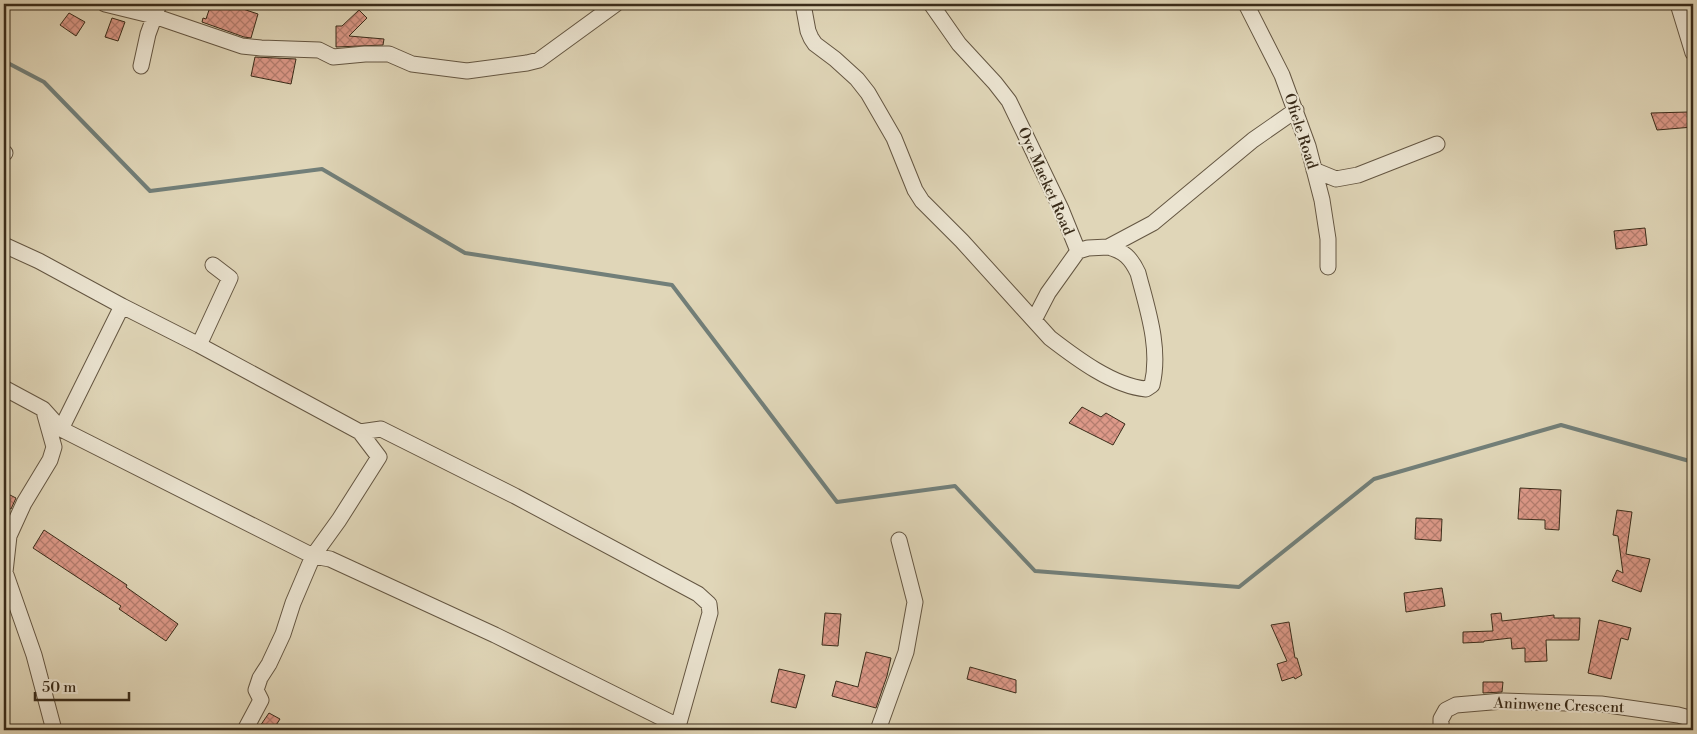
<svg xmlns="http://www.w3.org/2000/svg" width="1697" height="734" font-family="'Libre Bodoni',serif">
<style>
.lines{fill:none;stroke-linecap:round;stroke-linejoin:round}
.stream{stroke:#727f79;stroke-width:4}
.building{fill:url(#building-cross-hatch);stroke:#3a2c1a}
.minor-casing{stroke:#645642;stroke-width:17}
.minor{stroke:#ebe4d1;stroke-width:15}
.labels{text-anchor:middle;stroke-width:4;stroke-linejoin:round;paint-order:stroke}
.street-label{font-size:15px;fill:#3a2c1a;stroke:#ebe4d1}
</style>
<defs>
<pattern id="building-cross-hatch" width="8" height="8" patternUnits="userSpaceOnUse" patternTransform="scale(1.25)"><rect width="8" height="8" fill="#dd9989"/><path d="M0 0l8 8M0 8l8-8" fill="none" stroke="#b47d6f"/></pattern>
</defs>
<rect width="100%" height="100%" fill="#e0d6b8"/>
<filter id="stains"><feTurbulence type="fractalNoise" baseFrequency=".004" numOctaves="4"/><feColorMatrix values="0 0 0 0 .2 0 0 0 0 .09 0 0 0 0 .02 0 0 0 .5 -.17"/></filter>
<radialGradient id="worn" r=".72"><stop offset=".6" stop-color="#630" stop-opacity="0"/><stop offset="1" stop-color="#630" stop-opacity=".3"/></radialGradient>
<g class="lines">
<path class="stream" d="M 4,61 L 44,82 L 150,191 L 322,169 L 465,253 L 672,285 L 837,502 L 955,486 L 1035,571 L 1239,587 L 1374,479 L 1561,425 L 1693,462"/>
</g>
<path class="building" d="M 211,4 L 228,4 L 258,14 L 251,38 L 244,37 L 202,22 L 203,18 L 206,19 Z
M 359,10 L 367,18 L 349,36 L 384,39 L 383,45 L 336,47 L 336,26 L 342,26 Z
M 69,13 L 85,22 L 76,36 L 60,25 Z
M 112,18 L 125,22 L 118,41 L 105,37 Z
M 255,57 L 296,59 L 291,84 L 251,76 Z
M 1689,112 L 1693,127 L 1657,130 L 1651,113 Z
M 1645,228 L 1647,245 L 1616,249 L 1614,231 Z
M 1082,407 L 1101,417 L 1106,413 L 1125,424 L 1113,445 L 1069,423 Z
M 1520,488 L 1561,490 L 1559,530 L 1545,529 L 1545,520 L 1518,519 Z
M 10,495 L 16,498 L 11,509 L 5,507 Z
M 1617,510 L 1632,512 L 1626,554 L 1650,559 L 1641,592 L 1612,581 L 1617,570 L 1623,573 L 1618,536 L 1613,535 Z
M 1416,518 L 1442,519 L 1441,541 L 1415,539 Z
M 44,530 L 127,585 L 126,587 L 178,624 L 166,641 L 119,609 L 121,606 L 33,548 Z
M 1442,588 L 1445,606 L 1406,612 L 1404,593 Z
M 825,613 L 841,614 L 838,646 L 822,645 Z
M 1501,613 L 1502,621 L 1554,615 L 1554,618 L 1580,618 L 1579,640 L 1546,640 L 1547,661 L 1525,662 L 1525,648 L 1512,649 L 1511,638 L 1484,641 L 1484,642 L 1463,643 L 1463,632 L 1493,631 L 1491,614 Z
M 1599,620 L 1631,628 L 1628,640 L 1621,638 L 1611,679 L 1588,673 Z
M 1289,622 L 1295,658 L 1297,658 L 1302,675 L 1295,679 L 1294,677 L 1282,681 L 1277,664 L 1287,661 L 1271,625 Z
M 866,652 L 891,658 L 887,676 L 876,708 L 832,696 L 836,681 L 858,687 Z
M 970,667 L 1016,680 L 1016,693 L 967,679 Z
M 779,669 L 805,675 L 796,708 L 771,702 Z
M 1483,682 L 1503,682 L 1502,692 L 1483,693 Z
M 269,713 L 280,719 L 273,730 L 268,730 L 260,726 Z"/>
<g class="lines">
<defs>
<path id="minor" d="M 105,4 L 154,16 L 242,46 L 261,48 L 319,50 L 333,57 L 365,54 L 389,54 L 412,64 L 467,71 L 527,63 L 539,60 L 616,4
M 803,4 L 808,31 L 811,38 L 815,44 L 835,59 L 857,79 L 868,93 L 894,138 L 915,190 L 922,201 L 962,241 L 1050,338 C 1076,358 1113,386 1146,389 L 1152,385 C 1161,348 1147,308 1138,273 C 1131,258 1124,251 1108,247
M 931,4 L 959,44 L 995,83 L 1009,101 L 1061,209 L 1078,251
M 1246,4 L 1282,75 L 1308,146 L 1322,200 L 1328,239 L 1328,267
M 1678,4 L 1693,53
M 141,66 L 148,34 L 159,4
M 4,153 L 5,153
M 1314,170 L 1336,179 L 1358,175 L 1437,144
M 4,245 L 39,261 L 122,306
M 1034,320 L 1048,293 L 1078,251 L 1088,248 L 1108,247 L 1153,223 L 1253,140 L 1296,110
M 199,345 L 230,278 L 213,265
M 4,388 L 43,409 L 61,429 L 313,556 L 330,559 L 495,635 L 678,726
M 45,415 L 54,447 L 50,460 L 24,503 L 9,536 L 5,572 L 34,655 L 54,730
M 61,429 L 122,306 L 199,345 L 360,432 L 381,429 L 515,496 L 698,594 L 709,604 L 710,613 L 677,730
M 245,730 L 261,700 L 256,690 L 260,678 L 269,664 L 283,634 L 293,603 L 313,556 L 339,520 L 379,457 L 360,432
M 878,730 L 906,652 L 915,602 L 899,540
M 1441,730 L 1441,719 L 1446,710 L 1456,705 L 1503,701 L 1601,704 L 1678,715 L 1693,719"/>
</defs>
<use href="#minor" class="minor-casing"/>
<use href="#minor" class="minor"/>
</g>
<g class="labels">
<g class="street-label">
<text transform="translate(1301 131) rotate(72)" y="5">Ofiele Road</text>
<text transform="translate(1046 181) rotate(66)" y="5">Oye Maeket Road</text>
<text transform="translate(1559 705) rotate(2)" y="5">Aninwene Crescent</text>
</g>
</g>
<rect width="1697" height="734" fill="none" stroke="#e0d6b8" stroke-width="20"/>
<rect x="5" y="5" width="1687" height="724" fill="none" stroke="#3a2c1a" stroke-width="2.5"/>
<rect x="10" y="10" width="1677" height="714" fill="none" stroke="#3a2c1a"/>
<path d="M35 692v8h94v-8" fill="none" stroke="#3a2c1a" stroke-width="2.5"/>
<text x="42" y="692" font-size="15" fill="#3a2c1a" stroke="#ebe4d1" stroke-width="4" paint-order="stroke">50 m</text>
<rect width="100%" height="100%" filter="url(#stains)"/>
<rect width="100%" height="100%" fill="url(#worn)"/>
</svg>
